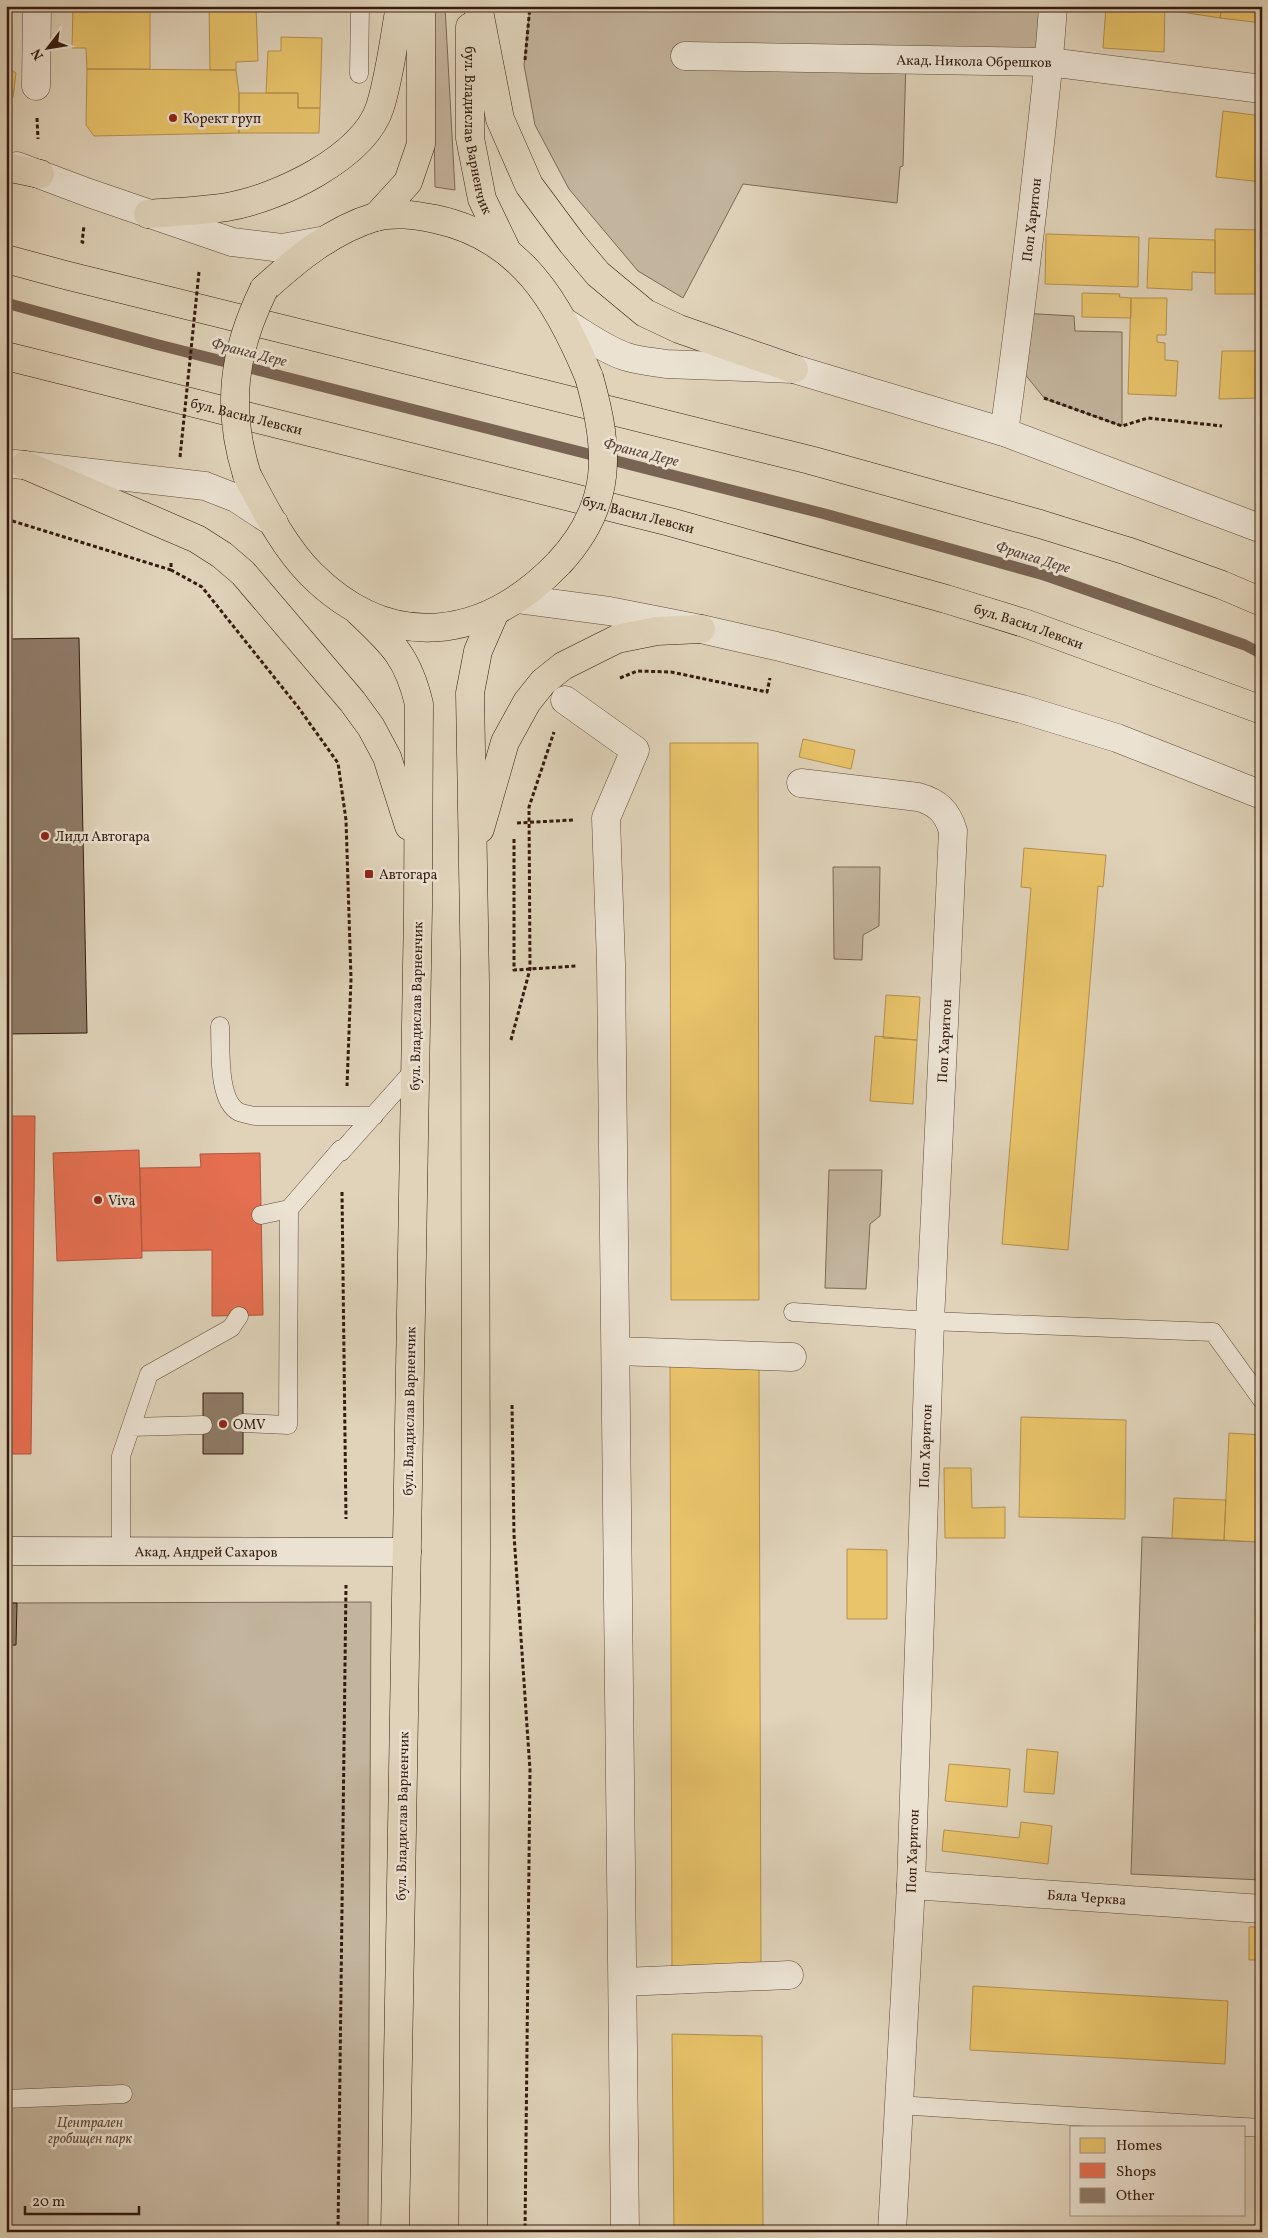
<svg xmlns="http://www.w3.org/2000/svg" width="1268" height="2238" font-family="Vollkorn,serif">
<style>
.green{fill:#c3b49d;stroke:#7c6856}
.homes{fill:#e9c46a;stroke:#b3914f}
.shops{fill:#e76f51;stroke:#b2563d}
.lines{fill:none;stroke-linecap:round;stroke-linejoin:round}
.stream{stroke:#796453;stroke-width:11}
.building{fill:#8e7b68;stroke:#351b0f}
.lane-casing{stroke:#60493a;stroke-width:19}
.street-casing{stroke:#60493a;stroke-width:29}
.secondary-casing{stroke:#351b0f;stroke-width:29}
.primary-casing{stroke:#351b0f;stroke-width:29}
.highway-casing{stroke:#351b0f;stroke-width:29}
.path{stroke:#351b0f;stroke-width:3;stroke-dasharray:4 2.5;stroke-linecap:butt}
.lane{stroke:#ebe2d2;stroke-width:18}
.street{stroke:#ebe2d2;stroke-width:28}
.secondary{stroke:#ebe2d2;stroke-width:28}
.primary{stroke:#e0d3ba;stroke-width:28}
.highway{stroke:#e0d3ba;stroke-width:28}
.primary-bridge-casing{stroke:#351b0f;stroke-width:29;stroke-linecap:butt}
.path-bridge{stroke:#351b0f;stroke-width:3;stroke-dasharray:4 2.5;stroke-linecap:butt}
.primary-bridge{stroke:#e0d3ba;stroke-width:28}
.poi-dot{fill:#8f2418;stroke:#ebe2d2;stroke-width:2}
.labels{text-anchor:middle;stroke-width:5;stroke-linejoin:round;paint-order:stroke}
.street-label{font-size:14px;fill:#351b0f;stroke:#ebe2d2}
.poi-label{font-size:14px;fill:#351b0f;stroke:#ebe2d2;text-anchor:start}
.park-label{font-size:14px;font-style:italic;fill:#60493a;stroke:#ebe2d2}
.water-label{font-size:15px;font-style:italic;fill:#5d4537;stroke:#ebe2d2}
</style>
<rect width="100%" height="100%" fill="#e0d3ba"/>
<filter id="stains"><feTurbulence type="fractalNoise" baseFrequency=".004" numOctaves="4"/><feColorMatrix values="0 0 0 0 .2 0 0 0 0 .09 0 0 0 0 .02 0 0 0 .5 -.17"/></filter>
<radialGradient id="worn" r=".72"><stop offset=".6" stop-color="#630" stop-opacity="0"/><stop offset="1" stop-color="#630" stop-opacity=".3"/></radialGradient>
<path class="green" d="M 432,6 L 445,6 L 455,190 L 435,187 Z
M 530,6 L 1052,6 L 1049,62 L 906,60 L 903,166 L 900,167 L 897,203 L 743,184 L 683,298 L 638,271 L 569,189 L 535,125 L 524,65 Z
M 1020,313 L 1074,316 L 1075,331 L 1122,332 L 1122,426 L 1045,399 L 1015,362 Z
M 833,867 L 880,867 L 879,926 L 863,935 L 862,960 L 834,959 Z
M 829,1170 L 882,1170 L 880,1216 L 870,1224 L 866,1289 L 825,1288 Z
M 1142,1537 L 1262,1542 L 1262,1880 L 1131,1874 Z
M 371,1602 L 368,2232 L 6,2232 L 6,1603 Z"/>
<path class="homes" d="M 73,6 L 150,6 L 150,69 L 87,69 L 86,48 L 72,48 Z
M 209,6 L 256,6 L 258,61 L 236,62 L 236,70 L 210,70 Z
M 1106,6 L 1165,6 L 1164,52 L 1103,48 Z
M 1176,6 L 1222,6 L 1220,18 L 1175,11 Z
M 1222,6 L 1262,6 L 1262,23 L 1220,18 Z
M 281,37 L 322,38 L 320,108 L 298,108 L 298,93 L 266,93 L 268,51 L 281,51 Z
M 6,66 L 16,73 L 13,97 L 6,106 Z
M 87,69 L 236,70 L 239,93 L 239,133 L 94,136 L 86,125 Z
M 239,93 L 298,93 L 298,108 L 320,108 L 319,133 L 239,133 Z
M 1223,111 L 1262,116 L 1262,182 L 1216,177 Z
M 1215,229 L 1262,230 L 1262,294 L 1215,294 Z
M 1046,234 L 1139,237 L 1138,287 L 1045,284 Z
M 1149,238 L 1215,240 L 1215,273 L 1192,272 L 1192,290 L 1147,288 Z
M 1082,293 L 1120,294 L 1119,297 L 1131,298 L 1131,318 L 1082,317 Z
M 1131,298 L 1167,298 L 1166,335 L 1157,335 L 1157,342 L 1165,343 L 1165,360 L 1178,361 L 1176,396 L 1128,394 Z
M 1222,351 L 1262,351 L 1262,398 L 1219,399 Z
M 803,739 L 855,750 L 851,769 L 799,757 Z
M 670,743 L 758,743 L 759,1300 L 671,1300 Z
M 1024,848 L 1106,855 L 1103,887 L 1098,886 L 1068,1250 L 1002,1244 L 1031,888 L 1021,887 Z
M 886,995 L 920,997 L 917,1040 L 883,1038 Z
M 875,1036 L 917,1040 L 913,1104 L 870,1101 Z
M 759,1362 L 761,1971 L 672,1970 L 670,1363 Z
M 1021,1417 L 1126,1420 L 1125,1519 L 1019,1517 Z
M 1229,1433 L 1262,1435 L 1260,1542 L 1224,1540 Z
M 944,1468 L 971,1468 L 972,1508 L 1005,1507 L 1005,1538 L 945,1538 Z
M 1174,1498 L 1226,1500 L 1224,1540 L 1172,1538 Z
M 847,1549 L 887,1550 L 887,1619 L 847,1619 Z
M 1258,1571 L 1262,1571 L 1262,1632 L 1255,1632 Z
M 1027,1749 L 1058,1752 L 1054,1794 L 1024,1792 Z
M 949,1764 L 1010,1769 L 1007,1807 L 945,1801 Z
M 1021,1822 L 1052,1826 L 1048,1864 L 942,1851 L 944,1830 L 1019,1838 Z
M 1249,1927 L 1262,1927 L 1262,1960 L 1249,1960 Z
M 973,1986 L 1228,2001 L 1225,2064 L 970,2050 Z
M 672,2034 L 762,2036 L 763,2232 L 674,2232 Z"/>
<path class="shops" d="M 6,1116 L 35,1116 L 31,1454 L 6,1454 Z
M 139,1150 L 142,1258 L 57,1261 L 53,1153 Z
M 260,1153 L 263,1315 L 212,1316 L 212,1250 L 142,1251 L 140,1168 L 201,1167 L 200,1154 Z"/>
<g class="lines">
<path class="stream" d="M 6,303 L 155,344 L 825,514 L 1044,575 L 1245,645 L 1262,654"/>
</g>
<path class="building" d="M 79,638 L 87,1033 L 6,1034 L 6,639 Z
M 203,1393 L 243,1393 L 243,1454 L 203,1454 Z
M 6,1603 L 17,1603 L 16,1645 L 6,1645 Z"/>
<g class="lines">
<defs>
<path id="lane" d="M 359,74 L 360,6
M 220,1026 C 221,1048 217,1101 239,1112 C 244,1114 250,1115 255,1116 L 374,1116
M 261,1215 L 289,1209 L 341,1149 L 341,1152 L 415,1069
M 793,1312 L 930,1321 L 1213,1332 L 1262,1400
M 243,1423 L 288,1425 L 289,1209
M 131,1427 L 203,1425
M 121,1551 L 121,1456 L 149,1374 L 231,1328 L 239,1316
M 6,2099 L 123,2094
M 898,2105 L 1242,2127
M 1244,2127 L 1262,2128"/>
<g id="street">
<path id="s1" d="M 685,56 L 1049,62 L 1262,89"/>
<path d="M 36,86 L 37,6"/>
<path d="M 17,166 L 89,193 L 232,242 L 282,248 L 326,240"/>
<path d="M 564,322 C 584,334 605,350 627,357 C 640,361 654,362 666,364 L 794,369 L 1004,432 L 1262,529"/>
<path id="s2" d="M 1004,432 C 1015,357 1024,282 1033,206 C 1040,140 1049,73 1053,6"/>
<path d="M 6,463 L 205,486 L 236,498 L 274,523"/>
<path d="M 518,599 L 609,611 L 701,629 L 776,646 L 1022,709 L 1117,738 L 1262,795"/>
<path d="M 565,700 L 635,750 L 606,818 L 611,964 L 625,2232"/>
<path d="M 801,783 L 918,797 C 937,802 947,811 953,831 L 930,1321 L 911,1885 L 892,2232"/>
<path d="M 616,1351 L 792,1357"/>
<path id="s3" d="M 911,1885 L 1262,1909"/>
<path d="M 623,1982 L 789,1975"/>
</g>
<g id="secondary">
<path id="s4" d="M 6,1551 L 407,1552"/>
</g>
<g id="primary">
<path d="M 478,6 L 500,119 L 529,185 L 572,243 L 598,274 L 645,313 L 679,329 L 794,369"/>
<path id="s5" d="M 470,27 L 470,138 L 482,199 L 506,249"/>
<path d="M 148,214 C 174,212 201,211 227,207 C 276,199 364,158 380,107 C 390,75 394,39 400,6"/>
<path d="M 376,217 L 408,182 L 421,144 L 421,6"/>
<path d="M 264,289 C 297,259 332,230 375,217 C 395,212 415,215 435,219 C 521,237 558,302 589,377"/>
<path d="M 25,465 L 197,539 L 222,555 L 243,573 L 352,701 L 371,727 L 387,757 L 409,826"/>
<path d="M 247,475 C 265,509 284,547 311,574 C 391,654 485,640 559,563"/>
<path d="M 358,611 C 392,643 408,657 419,704 L 418,909 L 395,2232"/>
<path d="M 480,829 L 505,742 L 527,702 L 543,682 L 563,666 L 617,639 L 657,631 L 701,629"/>
<path d="M 473,2232 L 476,1550 L 475,981 L 470,693 L 478,651 L 495,612"/>
</g>
<g id="highway">
<path d="M 6,167 L 40,174"/>
<path d="M 6,259 L 65,275 L 810,460 L 1040,524 L 1127,551 L 1222,585 L 1262,602"/>
<path id="s6" d="M 6,356 L 670,522 L 946,599 L 1027,624 L 1262,710"/>
</g>
</defs>
<use href="#lane" class="lane-casing"/>
<use href="#street" class="street-casing"/>
<use href="#secondary" class="secondary-casing"/>
<use href="#primary" class="primary-casing"/>
<use href="#highway" class="highway-casing"/>
<path class="path" d="M 525,60 L 530,6
M 37,118 L 38,139
M 84,243 L 82,242 L 84,226
M 1044,398 L 1122,426 L 1148,418 L 1222,426
M 6,519 L 171,570
M 171,563 L 171,570 L 202,587 L 298,707 L 338,763 L 346,820 L 351,979 L 347,1086
M 620,678 L 637,671 L 671,672 L 767,692 L 770,678
M 517,823 L 573,820
M 514,839 L 514,970 L 577,966
M 511,1040 L 530,969 L 529,807 L 554,732
M 342,1192 L 346,1519
M 512,1405 L 514,1535 L 530,1770 L 525,2232
M 338,2232 L 346,1585"/>
<use href="#lane" class="lane"/>
<use href="#street" class="street"/>
<use href="#secondary" class="secondary"/>
<use href="#primary" class="primary"/>
<use href="#highway" class="highway"/>
<defs>
<path id="primary-bridge" d="M 247,475 C 226,408 233,352 264,289
M 559,563 C 613,505 610,450 589,377"/>
</defs>
<use href="#primary-bridge" class="primary-bridge-casing"/>
<path class="path-bridge" d="M 180,457 L 199,272"/>
<use href="#primary-bridge" class="primary-bridge"/>
</g>
<g class="poi-dot">
<circle cx="173" cy="118" r="5"/>
<circle cx="45" cy="836" r="5"/>
<rect x="364" y="869" width="10" height="10" rx="2.5"/>
<circle cx="98" cy="1200" r="5"/>
<circle cx="223" cy="1424" r="5"/>
</g>
<g class="labels">
<g class="street-label">
<text dy="5" stroke="none"><textPath href="#s1" startOffset="289">Акад. Никола Обрешков</textPath></text>
<text dy="5" stroke="none"><textPath href="#s5" startOffset="104">бул. Владислав Варненчик</textPath></text>
<text dy="5" stroke="none"><textPath href="#s2" startOffset="214">Поп Харитон</textPath></text>
<text dy="5" stroke="none"><textPath href="#s6" startOffset="248">бул. Васил Левски</textPath></text>
<text dy="5" stroke="none"><textPath href="#s6" startOffset="652">бул. Васил Левски</textPath></text>
<text dy="5" stroke="none"><textPath href="#s6" startOffset="1058">бул. Васил Левски</textPath></text>
<text transform="translate(416 1006) rotate(-89)" y="5">бул. Владислав Варненчик</text>
<text transform="translate(944 1041) rotate(-87)" y="5">Поп Харитон</text>
<text transform="translate(409 1411) rotate(-89)" y="5">бул. Владислав Варненчик</text>
<text transform="translate(925 1446) rotate(-88)" y="5">Поп Харитон</text>
<text dy="5" stroke="none"><textPath href="#s4" startOffset="200">Акад. Андрей Сахаров</textPath></text>
<text transform="translate(402 1816) rotate(-89)" y="5">бул. Владислав Варненчик</text>
<text transform="translate(912 1851) rotate(-88)" y="5">Поп Харитон</text>
<text dy="5" stroke="none"><textPath href="#s3" startOffset="176">Бяла Черква</textPath></text>
</g>
<g class="poi-label">
<text x="183" y="123">Корект груп</text>
<text x="55" y="841">Лидл Автогара</text>
<text x="379" y="879">Автогара</text>
<text x="108" y="1205">Viva</text>
<text x="233" y="1429">OMV</text>
</g>
<g class="park-label">
<text x="90" y="2127">Централен<tspan x="90" dy="16">гробищен парк</tspan></text>
</g>
<g class="water-label">
<text transform="translate(249 352) rotate(14)" y="5">Франга Дере</text>
<text transform="translate(641 452) rotate(14)" y="5">Франга Дере</text>
<text transform="translate(1033 557) rotate(17)" y="5">Франга Дере</text>
</g>
</g>
<rect width="1268" height="2238" fill="none" stroke="#e0d3ba" stroke-width="25"/>
<rect x="8" y="8" width="1253" height="2223" fill="none" stroke="#351b0f" stroke-width="2.5"/>
<rect x="12" y="12" width="1243" height="2213" fill="none" stroke="#351b0f"/>
<rect x="1070" y="2126" width="175" height="90" fill="#ebe2d2" stroke="#a29284"/>
<rect x="1080" y="2138" width="25" height="15" fill="#e9c46a" stroke="#a29284"/>
<text x="1116" y="2150" font-size="15" fill="#351b0f">Homes</text>
<rect x="1080" y="2163" width="25" height="15" fill="#e76f51" stroke="#a29284"/>
<text x="1116" y="2176" font-size="15" fill="#351b0f">Shops</text>
<rect x="1080" y="2188" width="25" height="15" fill="#8e7b68" stroke="#a29284"/>
<text x="1116" y="2200" font-size="15" fill="#351b0f">Other</text>
<g transform="translate(48 48) rotate(239)" stroke="#ebe2d2" stroke-width="4" paint-order="stroke">
<path d="M0-4L9 19L0 12L-9 19Z" fill="#351b0f"/>
<text y="-8" font-size="14" font-weight="bold" text-anchor="middle" fill="#351b0f">N</text>
</g>
<path d="M25 2206v8h114v-8" fill="none" stroke="#351b0f" stroke-width="2.5"/>
<text x="32" y="2206" font-size="15" fill="#351b0f" stroke="#ebe2d2" stroke-width="4" paint-order="stroke">20 m</text>
<rect width="100%" height="100%" filter="url(#stains)"/>
<rect width="100%" height="100%" fill="url(#worn)"/>
</svg>
